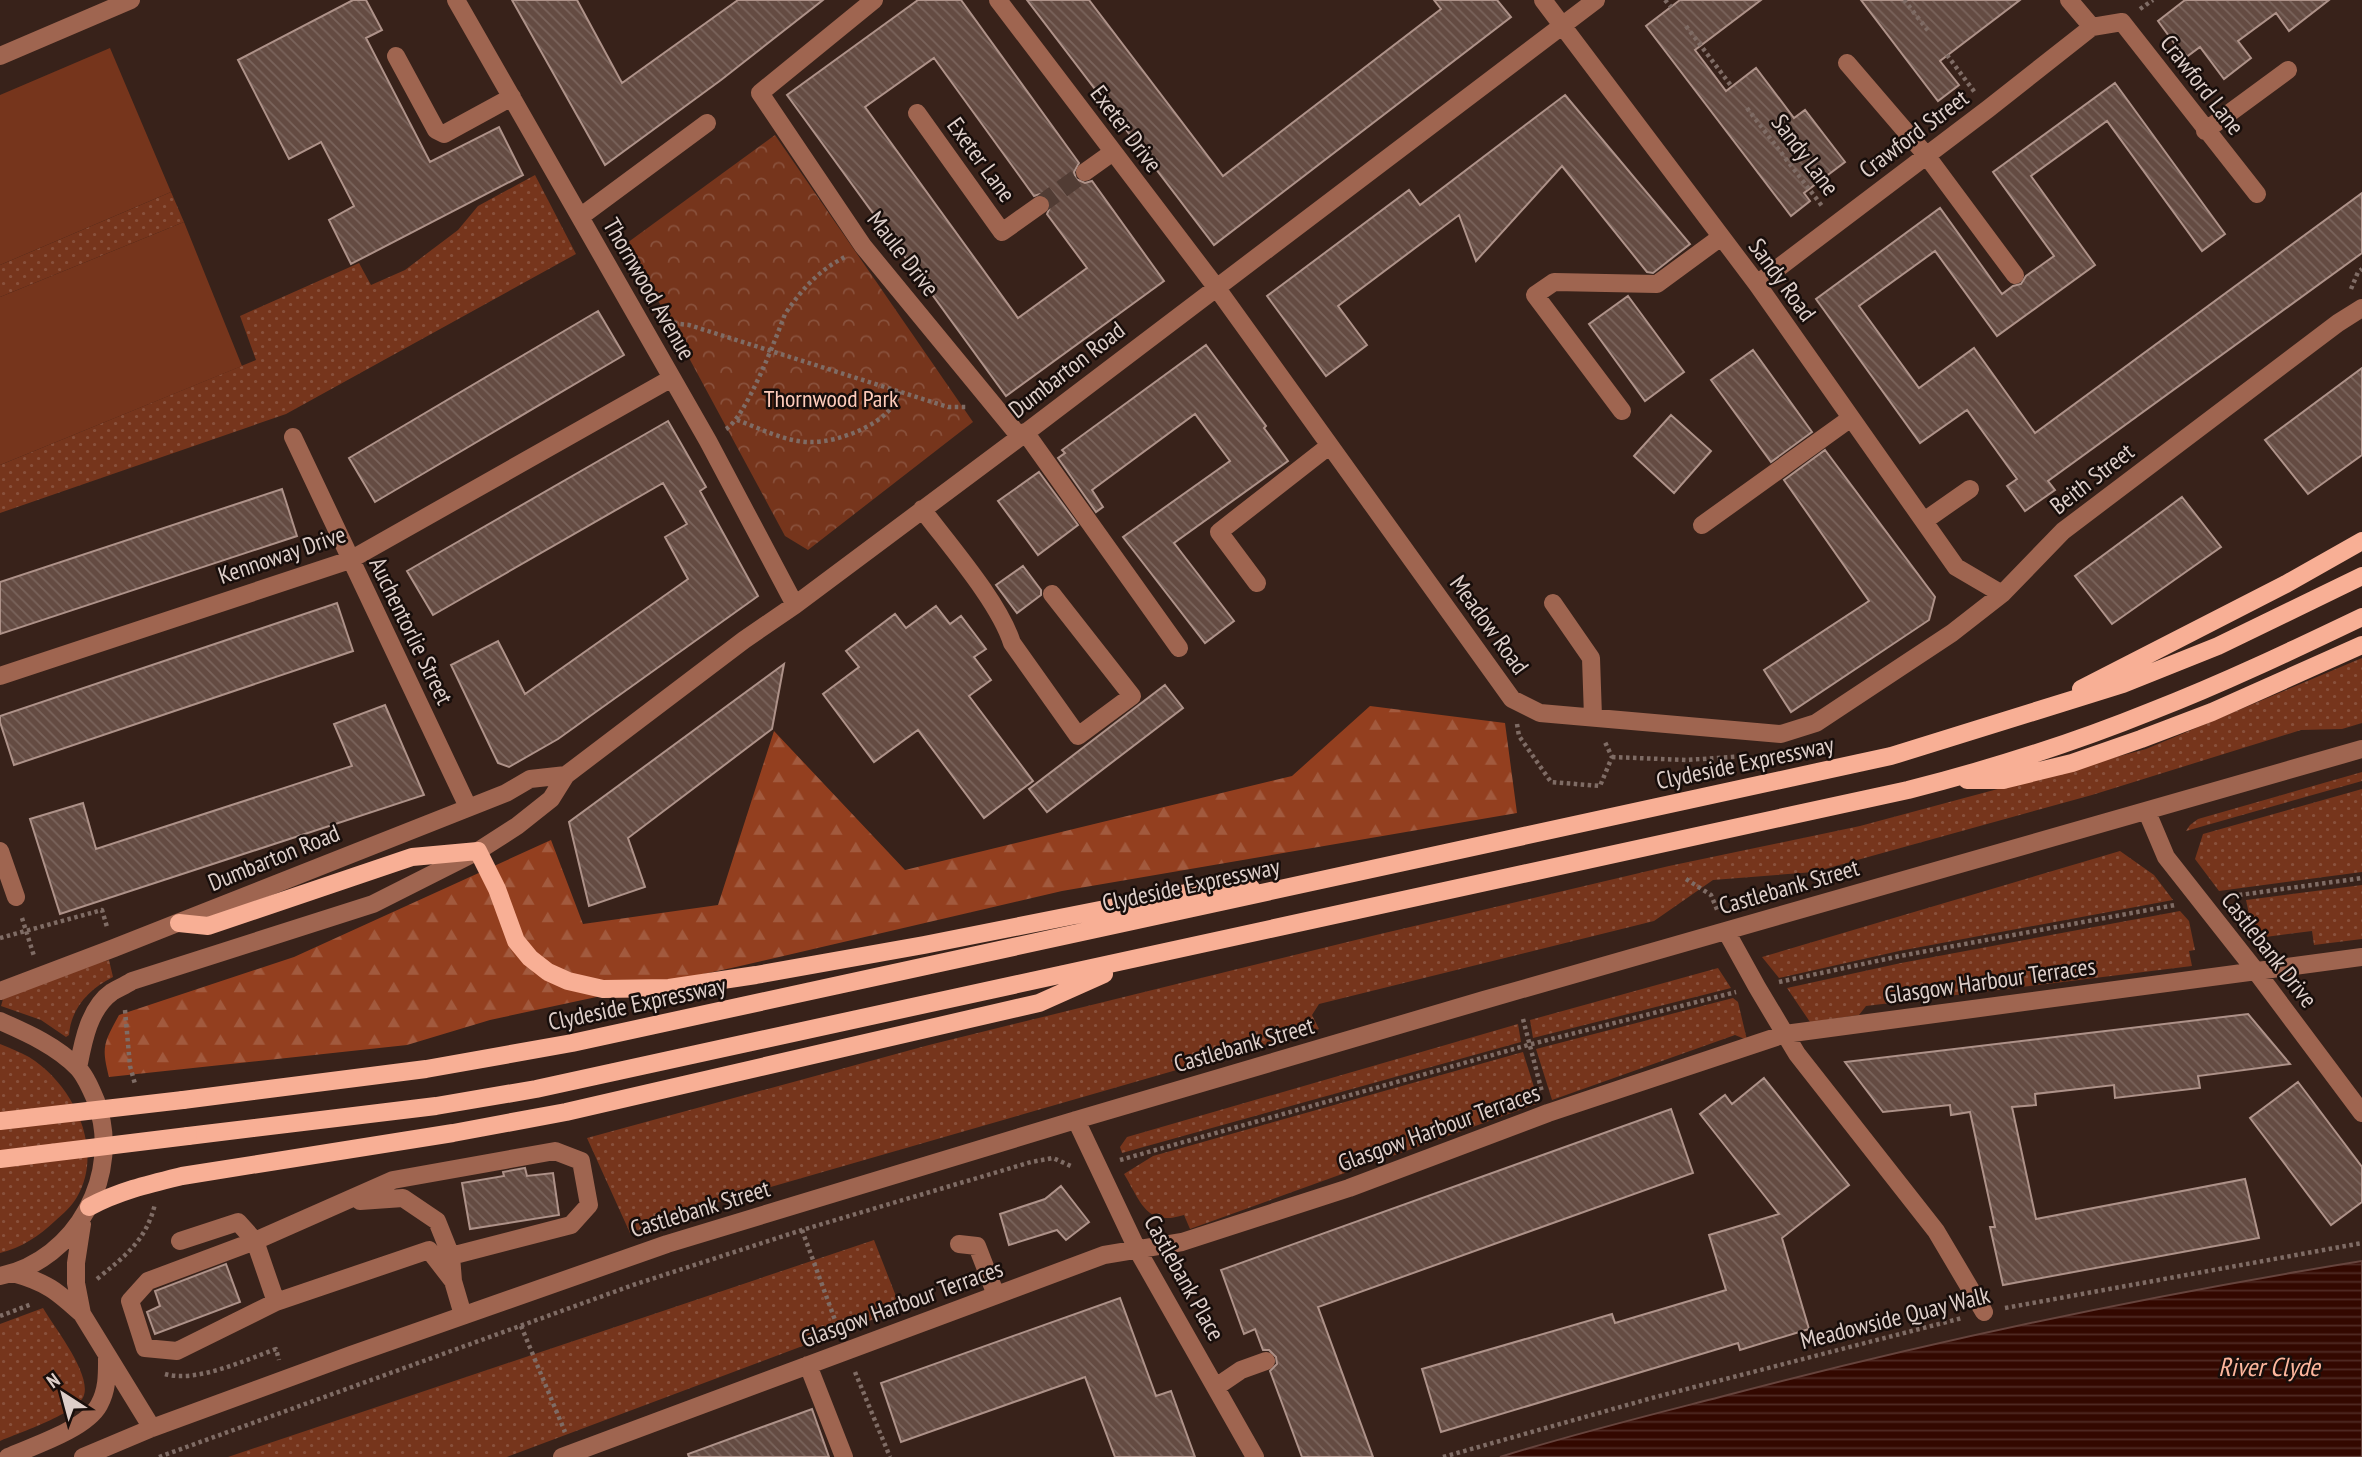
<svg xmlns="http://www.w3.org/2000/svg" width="2362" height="1457" font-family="'PT Sans Narrow',sans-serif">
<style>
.grass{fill:url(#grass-dots)}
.forest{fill:url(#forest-firs)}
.park{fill:url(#park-crowns)}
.pitch{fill:#76351c}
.water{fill:url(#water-rules);stroke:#66443d;stroke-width:2}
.building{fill:url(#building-back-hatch);stroke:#ae9289;stroke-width:2;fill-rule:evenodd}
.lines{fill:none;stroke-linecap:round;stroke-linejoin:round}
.minor-tunnel{stroke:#513c34;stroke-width:18;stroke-dasharray:18 9;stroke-linecap:butt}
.path{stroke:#7f6c65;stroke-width:4.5;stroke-dasharray:3.5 3.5;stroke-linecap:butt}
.minor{stroke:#9f6550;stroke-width:18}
.major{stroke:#f8af95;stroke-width:18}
.major-bridge{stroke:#f8af95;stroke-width:18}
.labels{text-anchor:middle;stroke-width:5;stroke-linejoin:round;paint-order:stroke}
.street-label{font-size:24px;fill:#decfca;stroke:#180e0b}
.park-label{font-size:24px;fill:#ffcdbc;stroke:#180e0b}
.water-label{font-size:26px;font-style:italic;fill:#feb69d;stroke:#180e0b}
</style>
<defs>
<pattern id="grass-dots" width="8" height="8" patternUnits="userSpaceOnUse" patternTransform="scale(1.75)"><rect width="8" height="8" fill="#76351c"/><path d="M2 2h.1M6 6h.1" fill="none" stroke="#89513c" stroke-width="1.8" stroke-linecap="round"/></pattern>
<pattern id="forest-firs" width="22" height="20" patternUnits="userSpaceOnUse" patternTransform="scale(1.75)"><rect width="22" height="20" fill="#933f1f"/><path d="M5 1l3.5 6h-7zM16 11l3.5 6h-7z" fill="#a25a3e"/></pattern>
<pattern id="park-crowns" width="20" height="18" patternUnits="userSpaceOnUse" patternTransform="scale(1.75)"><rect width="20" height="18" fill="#76351c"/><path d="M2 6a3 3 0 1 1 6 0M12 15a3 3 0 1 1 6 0" fill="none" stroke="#89513c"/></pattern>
<pattern id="water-rules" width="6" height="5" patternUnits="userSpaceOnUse" patternTransform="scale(1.75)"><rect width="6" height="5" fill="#330800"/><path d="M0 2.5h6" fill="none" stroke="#502b24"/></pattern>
<pattern id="building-back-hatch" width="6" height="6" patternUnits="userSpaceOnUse" patternTransform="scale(1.75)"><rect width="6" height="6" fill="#644b42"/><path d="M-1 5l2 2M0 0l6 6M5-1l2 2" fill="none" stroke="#7a645c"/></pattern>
</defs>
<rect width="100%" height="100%" fill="#38221a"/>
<path class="grass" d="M 535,175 L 576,254 L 286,414 L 0,513 L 0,465 L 256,360 L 240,316 L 359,263 L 371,285 L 405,270 L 458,230 L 478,206 Z
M 171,192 L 184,222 L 0,297 L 0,265 Z
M 2362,658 L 2362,723 L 2342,729 L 2301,730 L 2092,795 L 1814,872 L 1713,880 L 1654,921 L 1319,1004 L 1312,1015 L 1319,1029 L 708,1205 L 630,1233 L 587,1138 L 929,1045 L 1376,935 L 1669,866 L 1860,826 L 2146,749 Z
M 2362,772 L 2362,781 L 2186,831 L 2190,825 L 2198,819 Z
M 2362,789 L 2362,872 L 2219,891 L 2195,859 L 2203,834 Z
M 2120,851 L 2154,875 L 2173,900 L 1899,951 L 1779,978 L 1762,957 Z
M 2362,885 L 2362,939 L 2314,945 L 2312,931 L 2258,938 L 2252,928 L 2246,900 Z
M 2180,911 L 2189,921 L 2195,950 L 2189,951 L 2192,966 L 1866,1006 L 1859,1015 L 1810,1022 L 1787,988 L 1901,963 Z
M 109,960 L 113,977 C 89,989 71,1008 69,1035 L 66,1037 L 41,1020 L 1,1006 L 3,999 L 84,967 Z
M 1718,968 L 1731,988 L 1533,1038 L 1530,1020 Z
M 1733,998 L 1738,1002 L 1747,1040 L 1735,1035 L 1552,1100 L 1536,1049 Z
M 1518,1024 L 1521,1042 L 1122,1153 L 1120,1147 L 1127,1137 Z
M 0,1044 C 10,1048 20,1052 29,1057 C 73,1084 105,1149 77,1197 C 72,1206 63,1214 55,1221 C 39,1236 21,1248 0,1253 Z
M 1523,1052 L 1539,1103 L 1190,1229 L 1184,1215 C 1146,1227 1141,1202 1124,1174 L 1153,1156 Z
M 874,1240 L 901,1309 L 507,1457 L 228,1457 Z
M 43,1308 C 54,1327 91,1373 84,1395 C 79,1413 18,1433 0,1441 L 0,1324 Z"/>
<path class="forest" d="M 1370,706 L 1505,723 L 1517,813 L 1062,891 L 736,967 L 490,1020 L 407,1045 L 109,1077 C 101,1046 104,1043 119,1015 L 294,957 L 551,840 L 583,924 L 718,905 L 774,731 L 905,870 L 1292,776 Z"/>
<path class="park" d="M 775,135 L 973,422 L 808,550 L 785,536 L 627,243 Z"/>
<path class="pitch" d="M 110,48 L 171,192 L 0,265 L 0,95 Z
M 184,222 L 242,366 L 0,465 L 0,297 Z"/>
<path class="water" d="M 2362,1261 L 2362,1457 L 1500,1457 C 1573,1434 1646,1416 1720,1397 C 1932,1341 2146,1296 2362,1261 Z"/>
<path class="building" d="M 353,0 L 366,0 L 382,30 L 366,38 L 430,162 L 499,127 L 523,175 L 351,264 L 329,220 L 354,206 L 321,142 L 289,159 L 238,60 Z
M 512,0 L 577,0 L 622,83 L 738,0 L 823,0 L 721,80 L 605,165 Z
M 918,0 L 961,0 L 1079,163 L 1074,172 L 1076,179 L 1085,183 L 1092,181 L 1164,281 L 1006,396 L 787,95 ZM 934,58 L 1034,196 L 1040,194 L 1049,198 L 1051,205 L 1047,214 L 1087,268 L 1018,318 L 865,107 Z
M 1027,0 L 1089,0 L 1223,176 L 1441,9 L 1434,0 L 1497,0 L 1511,17 L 1214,245 Z
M 1680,0 L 1761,0 L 1695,50 L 1726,91 L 1756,68 L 1794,118 L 1805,110 L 1845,162 L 1804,193 L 1810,201 L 1791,216 L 1646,26 Z
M 1861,0 L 2020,0 L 1940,61 L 1959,85 L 1938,101 Z
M 2185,0 L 2329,0 L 2289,31 L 2276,13 L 2238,41 L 2251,58 L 2224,79 L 2200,47 L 2185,58 L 2158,21 Z
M 2115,83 L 2225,234 L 2202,251 L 2107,121 L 2031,176 L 2095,265 L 1997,336 L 1935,251 L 1859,306 L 1919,388 L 1974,348 L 2035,433 L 2362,193 L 2362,253 L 2048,481 L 2055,490 L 2025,511 L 2007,486 L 2017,479 L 1967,410 L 1920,443 L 1816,299 L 1940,208 L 2002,294 L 2013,286 L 2021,284 L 2026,276 L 2054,256 L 1993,172 Z
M 1565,95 L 1690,244 L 1653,273 L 1647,272 L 1562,166 L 1476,261 L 1459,215 L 1338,306 L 1367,345 L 1326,376 L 1267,296 L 1409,190 L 1420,205 Z
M 1628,296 L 1684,372 L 1645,401 L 1589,324 Z
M 598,311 L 624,355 L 375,502 L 349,458 Z
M 1206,345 L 1266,426 L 1264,428 L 1288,461 L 1174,543 L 1234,621 L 1205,643 L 1123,537 L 1230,461 L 1195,414 L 1092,490 L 1103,507 L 1096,512 L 1058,458 L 1065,453 L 1062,450 Z
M 1753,350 L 1812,432 L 1771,462 L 1711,380 Z
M 2362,368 L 2362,455 L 2308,494 L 2265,440 Z
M 1671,415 L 1711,451 L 1674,493 L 1634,456 Z
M 668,421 L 706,487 L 700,491 L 758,596 L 558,739 L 509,767 L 498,763 L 451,665 L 498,641 L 525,694 L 688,579 L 665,537 L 687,524 L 663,483 L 433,615 L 407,571 Z
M 1825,450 L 1935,597 L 1929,620 L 1791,712 L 1764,670 L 1869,601 L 1784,480 Z
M 1039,472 L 1078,525 L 1038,555 L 998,501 Z
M 282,489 L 297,536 L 0,634 L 0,582 Z
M 2182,497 L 2221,547 L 2112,624 L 2075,576 Z
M 1023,566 L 1041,590 L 1041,595 L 1017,613 L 996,585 Z
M 337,603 L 353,651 L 14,765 L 0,722 L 0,716 Z
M 936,606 L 950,624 L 961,616 L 986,649 L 974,657 L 991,680 L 969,696 L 1033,781 L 984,818 L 918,730 L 874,762 L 823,694 L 859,667 L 846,651 L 895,614 L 906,628 Z
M 784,664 L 772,729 L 628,838 L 645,887 L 589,906 L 569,822 Z
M 1165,685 L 1183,708 L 1047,812 L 1029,789 Z
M 385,705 L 424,795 L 60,914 L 30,819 L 83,803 L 96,849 L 352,766 L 334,724 Z
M 2248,1014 L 2290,1064 L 2198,1076 L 2200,1088 L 2115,1098 L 2114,1085 L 2035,1094 L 2036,1105 L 2012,1107 L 2036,1219 L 2245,1179 L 2259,1238 L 2003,1285 L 1990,1227 L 1995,1227 L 1970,1112 L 1951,1115 L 1950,1105 L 1883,1112 L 1845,1062 Z
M 1764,1078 L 1849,1185 L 1782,1238 L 1809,1329 L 1740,1350 L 1738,1343 L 1441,1432 L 1422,1369 L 1612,1314 L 1615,1323 L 1726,1290 L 1709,1235 L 1779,1214 L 1700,1114 L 1725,1095 L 1732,1104 Z
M 2298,1082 L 2362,1167 L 2362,1202 L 2331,1225 L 2250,1118 Z
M 1671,1109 L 1693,1173 L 1318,1307 L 1373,1457 L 1302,1457 L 1270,1371 L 1277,1364 L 1276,1357 L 1269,1350 L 1263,1350 L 1255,1329 L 1244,1334 L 1221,1270 Z
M 525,1168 L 527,1176 L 553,1173 L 559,1215 L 470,1229 L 462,1183 L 504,1176 L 503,1172 Z
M 1061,1186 L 1089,1222 L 1066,1240 L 1057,1230 L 1009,1245 L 1000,1214 L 1045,1199 Z
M 226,1264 L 240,1302 L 155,1334 L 147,1312 L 160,1306 L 155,1291 Z
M 1120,1298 L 1156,1396 L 1171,1391 L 1195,1457 L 1115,1457 L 1085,1377 L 901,1442 L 881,1383 Z
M 812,1409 L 829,1457 L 689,1457 L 688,1454 Z"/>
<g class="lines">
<path class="minor-tunnel" d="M 1040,205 L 1085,172"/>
<path class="path" d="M 1665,0 L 1671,7
M 1904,0 L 1930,33
M 2140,9 L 2153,0
M 1686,26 L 1732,87
M 1947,55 L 1976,94
M 1747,108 L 1822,206
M 2351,289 L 2358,272 L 2362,269
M 667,325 L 671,323 L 689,325 L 948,407 L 967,407
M 737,420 C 759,428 786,442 810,442 C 838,443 895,422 899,391
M 726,429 C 746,417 776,338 785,314 C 802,289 819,270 845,257
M 1517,724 L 1519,736 L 1551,782 L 1600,786 L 1612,757 L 1604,740
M 1612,757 L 1686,760 L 1747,756
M 1686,879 L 1711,895 L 1718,912
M 2225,897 L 2362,878
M 22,918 L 34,956
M 0,938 L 102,910 L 107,927
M 1779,982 L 1900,956 L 2175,905
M 125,1010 L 130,1066 L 135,1084
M 1523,1019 L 1542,1092
M 1120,1160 L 1528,1045 L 1736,992
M 802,1230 L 839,1331
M 97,1279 C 125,1256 146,1241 155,1204
M 2005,1308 L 2362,1243
M 0,1316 L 32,1304
M 521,1326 L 565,1432
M 855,1372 L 890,1457
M 165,1374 C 197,1383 245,1360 276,1349 L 279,1360
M 159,1457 L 633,1285 L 802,1230 L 1031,1162 L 1053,1158 L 1073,1167
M 1443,1457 L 1652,1398 L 1962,1318"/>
<path class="minor" d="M 456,0 L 708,441 L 795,605
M 874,0 L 760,93 L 863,246 L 1020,437
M 998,0 L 1216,287 L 1512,699 L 1540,713 L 1781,734 L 1816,723 L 1952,633 L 2002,594 L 2063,531 L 2338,323 L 2362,308
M 1543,0 L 1757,284 L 1956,567 L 2002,594
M 2069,0 L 2092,27
M 0,56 L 131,0
M 396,56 L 436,130 L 444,134 L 512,97
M 1847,63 L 1926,155 L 2015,275
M 917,113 L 1002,232 L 1040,205
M 2205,131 L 2288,70
M 1085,172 L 1113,152
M 580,217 L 707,123
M 1757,284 L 1988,109 L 2092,27 L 2122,22 L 2257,194
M 1622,411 L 1535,295 L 1554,282 L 1657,284 L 1721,237
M 1025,432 L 1179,648
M 293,437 L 468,807
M 922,509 C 949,545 999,602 1012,643 L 1078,736 L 1132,696 L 1052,594
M 1924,521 L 1970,489
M 1702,525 L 1851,418
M 1257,583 L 1219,532 L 1329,446
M 1553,603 L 1591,658 L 1593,717
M 0,676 L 350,560 L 672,378
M 2147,812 L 2166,857 L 2255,970 L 2362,1113
M 0,851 L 16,897
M 1726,931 L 1757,987 L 1797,1054 L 1936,1231 L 1984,1312
M 0,991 L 114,948 L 506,793 L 530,779 L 566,775
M 0,1021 C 27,1033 57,1046 78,1068 C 86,1077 91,1089 96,1101 C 123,1173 77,1260 0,1276
M 78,1068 C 83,1042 89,1008 112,992 C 119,988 126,985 132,981 L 373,904 L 478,851 L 517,826 L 551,799 L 566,775 L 744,640 L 795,605 L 1020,437 L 1596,0
M 1076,1120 L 1138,1251 L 1255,1457
M 360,1201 L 403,1198 L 437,1221 L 451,1256 L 453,1281 L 463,1315
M 82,1224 L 76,1263 L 76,1283 L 82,1314 L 152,1428
M 180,1241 L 238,1222 L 255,1241 L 148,1281 L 130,1301 L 145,1348 L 177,1351 L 276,1302
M 959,1244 L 977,1246 L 996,1295
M 451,1256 L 571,1225 L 589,1205 L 581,1161 L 555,1151 L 393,1180 L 255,1241 L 276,1302 L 429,1250 L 453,1281
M 13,1273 C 46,1282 57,1291 82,1314
M 808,1365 L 844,1457
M 1216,1387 L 1241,1370 L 1266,1361
M 8,1457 C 33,1446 86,1429 99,1405 C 108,1389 107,1372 107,1355
M 83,1457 L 152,1428 L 351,1355 L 667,1244 L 1076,1120 L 1484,1000 L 2362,749
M 562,1457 L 1104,1255 L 1182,1242 L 1349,1188 L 1548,1113 L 1785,1034 L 2362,957"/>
<path class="major" d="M 2081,689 L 2286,584 L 2362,541
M 1967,780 L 2003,780 L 2072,763 L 2141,739 L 2212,712 L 2362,645
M 179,923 L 208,926 L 412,857 L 478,851 L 497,889 L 516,941 L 530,958 L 548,972 L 568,981 L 603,989 L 669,988 L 756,975 L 924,945 L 1196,891 L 1251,888
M 183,1100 L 426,1069 L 572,1043 L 1891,756 L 2123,684 L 2218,646 L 2362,576
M 188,1136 L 436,1106 L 536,1089 L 1908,790 C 1991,769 2073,743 2152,711 C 2224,683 2293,650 2362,617
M 89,1207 C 119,1191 149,1184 182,1176 L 453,1133 L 566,1112 L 1039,1003 L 1104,974"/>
<path class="major-bridge" d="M 0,1121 L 183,1100
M 0,1159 L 188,1136"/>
</g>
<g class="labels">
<g class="street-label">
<text transform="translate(2202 85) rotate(52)" y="8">Crawford Lane</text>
<text transform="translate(1126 129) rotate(53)" y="8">Exeter Drive</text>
<text transform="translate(1914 134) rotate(-37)" y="8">Crawford Street</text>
<text transform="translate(1805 155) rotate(53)" y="8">Sandy Lane</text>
<text transform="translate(981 160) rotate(54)" y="8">Exeter Lane</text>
<text transform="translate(903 254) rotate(52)" y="8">Maule Drive</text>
<text transform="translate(1782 280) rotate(54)" y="8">Sandy Road</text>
<text transform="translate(649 289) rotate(60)" y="8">Thornwood Avenue</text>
<text transform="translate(1067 370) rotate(-38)" y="8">Dumbarton Road</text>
<text transform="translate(2092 479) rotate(-38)" y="8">Beith Street</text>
<text transform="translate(282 555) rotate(-19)" y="8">Kennoway Drive</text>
<text transform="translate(1489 625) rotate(54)" y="8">Meadow Road</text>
<text transform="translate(411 631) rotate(64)" y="8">Auchentorlie Street</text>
<text transform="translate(1745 763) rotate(-12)" y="8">Clydeside Expressway</text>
<text transform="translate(274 858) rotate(-22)" y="8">Dumbarton Road</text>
<text transform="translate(1191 885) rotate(-12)" y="8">Clydeside Expressway</text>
<text transform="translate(1789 887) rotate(-16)" y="8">Castlebank Street</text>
<text transform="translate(2269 950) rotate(52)" y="8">Castlebank Drive</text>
<text transform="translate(1990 981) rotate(-8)" y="8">Glasgow Harbour Terraces</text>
<text transform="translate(637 1004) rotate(-12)" y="8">Clydeside Expressway</text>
<text transform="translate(1244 1045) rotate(-16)" y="8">Castlebank Street</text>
<text transform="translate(1439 1128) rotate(-20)" y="8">Glasgow Harbour Terraces</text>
<text transform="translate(700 1209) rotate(-17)" y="8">Castlebank Street</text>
<text transform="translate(1184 1278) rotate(61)" y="8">Castlebank Place</text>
<text transform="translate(902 1304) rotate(-20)" y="8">Glasgow Harbour Terraces</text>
<text transform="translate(1895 1318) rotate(-14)" y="8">Meadowside Quay Walk</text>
</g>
<g class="park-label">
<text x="831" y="407">Thornwood Park</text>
</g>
<g class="water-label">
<text x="2269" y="1376">River Clyde</text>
</g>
</g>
<g transform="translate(63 1394) rotate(324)" stroke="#180e0b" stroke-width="5" paint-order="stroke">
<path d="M0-5L12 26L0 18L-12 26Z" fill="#decfca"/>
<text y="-10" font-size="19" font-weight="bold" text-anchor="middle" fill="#decfca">N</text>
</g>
</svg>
